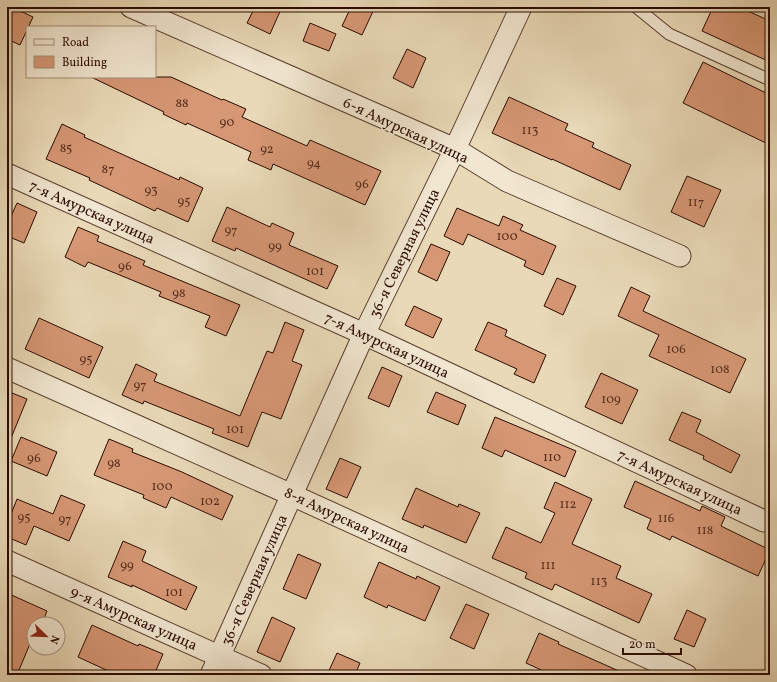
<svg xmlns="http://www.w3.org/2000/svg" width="777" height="682" font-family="Vollkorn,serif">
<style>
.building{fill:#d69774;stroke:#2b0a00}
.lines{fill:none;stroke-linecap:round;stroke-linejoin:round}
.service-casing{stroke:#5a3e2e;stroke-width:13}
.minor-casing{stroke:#5a3e2e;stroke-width:23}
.service{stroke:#f1e6d0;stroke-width:11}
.minor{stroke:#f1e6d0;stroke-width:21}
.labels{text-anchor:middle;stroke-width:3;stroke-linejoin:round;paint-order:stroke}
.number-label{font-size:13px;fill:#562d1d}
.street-label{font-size:15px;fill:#2b0a00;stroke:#f1e6d0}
</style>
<rect width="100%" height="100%" fill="#e9d9b7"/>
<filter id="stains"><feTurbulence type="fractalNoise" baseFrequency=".005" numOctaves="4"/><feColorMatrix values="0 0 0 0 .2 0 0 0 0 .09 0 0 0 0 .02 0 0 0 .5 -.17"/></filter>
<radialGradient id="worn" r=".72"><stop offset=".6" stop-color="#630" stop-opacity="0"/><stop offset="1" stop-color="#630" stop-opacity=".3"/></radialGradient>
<path class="building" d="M 255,7 L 282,7 L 270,34 L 247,23 Z
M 351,7 L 375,7 L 362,35 L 342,26 Z
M 713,7 L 739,7 L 770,21 L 770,62 L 702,31 Z
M 14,8 L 33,17 L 20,45 L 7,39 L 7,23 Z
M 310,23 L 336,34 L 329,51 L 303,41 Z
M 407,49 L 426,58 L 413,88 L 393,78 Z
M 703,62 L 770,95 L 770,145 L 683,103 Z
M 91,77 L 171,77 L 222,100 L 223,99 L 246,109 L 242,117 L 307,146 L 310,140 L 381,171 L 365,205 L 273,164 L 271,170 L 248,160 L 251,152 L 187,123 L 186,125 L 163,114 L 164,112 Z
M 509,97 L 568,124 L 565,130 L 594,143 L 592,147 L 631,165 L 620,190 L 552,159 L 552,160 L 492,133 Z
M 62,124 L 85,135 L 84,137 L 179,180 L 180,177 L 203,188 L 188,222 L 157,208 L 155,211 L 89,180 L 90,178 L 46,159 Z
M 687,176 L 721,190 L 704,227 L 671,212 Z
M 17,203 L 37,212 L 24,243 L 7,236 L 7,225 Z
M 227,207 L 270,227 L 272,223 L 294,233 L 289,245 L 338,266 L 327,289 L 236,248 L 235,251 L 212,241 Z
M 457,208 L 499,226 L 503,216 L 523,225 L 520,230 L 556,246 L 543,275 L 524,266 L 526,261 L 468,234 L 463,245 L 444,236 Z
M 78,227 L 99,236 L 97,241 L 145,261 L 143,265 L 240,305 L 226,336 L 205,327 L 210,316 L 159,296 L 161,292 L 88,262 L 85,267 L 65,257 Z
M 431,244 L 450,252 L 437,281 L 418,272 Z
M 557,278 L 576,286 L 563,315 L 544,306 Z
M 631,287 L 650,296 L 643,311 L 746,359 L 730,393 L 649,356 L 659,335 L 618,316 Z
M 414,306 L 442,319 L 433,338 L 405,325 Z
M 39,318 L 103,347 L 89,378 L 25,349 Z
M 285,322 L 304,330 L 292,361 L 302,365 L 281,419 L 262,412 L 248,447 L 212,433 L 214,429 L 144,401 L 143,404 L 122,395 L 136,364 L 157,374 L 154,381 L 240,416 L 267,351 L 273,353 Z
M 488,322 L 507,330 L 505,336 L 546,355 L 534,383 L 514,374 L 517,369 L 475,350 Z
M 382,367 L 402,376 L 389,407 L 368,398 Z
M 601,373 L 638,390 L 622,424 L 585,407 Z
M 7,391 L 27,399 L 7,448 Z
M 436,392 L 466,405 L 458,425 L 427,412 Z
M 682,412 L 701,420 L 696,432 L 740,455 L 731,473 L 703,459 L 704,456 L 669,440 Z
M 495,417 L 576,451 L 565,477 L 505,450 L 502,457 L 482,448 Z
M 21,437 L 57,452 L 47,476 L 11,461 Z
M 109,439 L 133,449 L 132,452 L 182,472 L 233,496 L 222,520 L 171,497 L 166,508 L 143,498 L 144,495 L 94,475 Z
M 340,458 L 361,467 L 347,498 L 326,489 Z
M 635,481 L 700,511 L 702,506 L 725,517 L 721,526 L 770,550 L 758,576 L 672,536 L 670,540 L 647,529 L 651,519 L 624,507 Z
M 555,482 L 592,499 L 572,544 L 621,566 L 616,578 L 652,594 L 639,623 L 555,584 L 552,590 L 525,578 L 527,573 L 492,558 L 506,527 L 541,543 L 555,513 L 544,508 Z
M 416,488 L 458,507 L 459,504 L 480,513 L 466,543 L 424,525 L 423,528 L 402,519 Z
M 61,495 L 85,505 L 69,541 L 34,526 L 26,545 L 7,537 L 7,524 L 17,499 L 53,514 Z
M 123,541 L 146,551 L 142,561 L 197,587 L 186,610 L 132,585 L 132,587 L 108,577 Z
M 298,554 L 321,564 L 306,599 L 283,589 Z
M 379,562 L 416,579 L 417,576 L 440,587 L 425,621 L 388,605 L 387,608 L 364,597 Z
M 7,593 L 47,611 L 42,624 L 34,624 L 34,634 L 17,675 L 7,675 Z
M 466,604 L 489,614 L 474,649 L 450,638 Z
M 687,610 L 706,619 L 694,647 L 674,639 Z
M 272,617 L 295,628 L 280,662 L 257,652 Z
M 92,625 L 138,646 L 139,644 L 163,654 L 154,675 L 117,675 L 78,657 Z
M 539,633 L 559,642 L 558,644 L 628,675 L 552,675 L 526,663 Z
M 337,653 L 360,663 L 355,675 L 327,675 Z"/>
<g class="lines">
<defs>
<path id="service" d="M 636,7 L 669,34 L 770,80"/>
<path id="minor" d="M 131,7 L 455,149 L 507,181 L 680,256
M 7,174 L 364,334 L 764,521
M 7,368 L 292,495 L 686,675
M 7,561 L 261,675
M 211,675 L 364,334 L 455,149 L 521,7"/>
</defs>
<use href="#service" class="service-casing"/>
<use href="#minor" class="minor-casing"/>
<use href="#service" class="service"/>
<use href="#minor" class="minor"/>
</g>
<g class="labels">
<g class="number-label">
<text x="182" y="107">88</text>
<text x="227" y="126">90</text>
<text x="530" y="134">113</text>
<text x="66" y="152">85</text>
<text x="267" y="153">92</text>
<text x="314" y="167">94</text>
<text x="108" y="173">87</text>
<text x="362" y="188">96</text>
<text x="151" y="194">93</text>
<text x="184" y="205">95</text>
<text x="696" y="206">117</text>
<text x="231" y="234">97</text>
<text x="507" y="240">100</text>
<text x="275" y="250">99</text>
<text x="125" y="270">96</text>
<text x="315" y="275">101</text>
<text x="179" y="297">98</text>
<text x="676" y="353">106</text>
<text x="86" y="363">95</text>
<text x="720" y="373">108</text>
<text x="140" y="389">97</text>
<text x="611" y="403">109</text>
<text x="235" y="433">101</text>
<text x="552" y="461">110</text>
<text x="34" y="462">96</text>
<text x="114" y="467">98</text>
<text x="162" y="490">100</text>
<text x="210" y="505">102</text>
<text x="568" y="508">112</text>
<text x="24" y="521">95</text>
<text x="666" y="522">116</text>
<text x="65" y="523">97</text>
<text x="705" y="534">118</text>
<text x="127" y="569">99</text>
<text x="548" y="569">111</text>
<text x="599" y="585">113</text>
<text x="174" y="596">101</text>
</g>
<g class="street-label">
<text transform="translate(406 130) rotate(25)" y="5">6-я Амурская улица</text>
<text transform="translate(92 212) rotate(24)" y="5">7-я Амурская улица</text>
<text transform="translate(404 253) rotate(-64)" y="5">36-я Северная улица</text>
<text transform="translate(387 345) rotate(25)" y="5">7-я Амурская улица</text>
<text transform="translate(680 482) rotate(25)" y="5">7-я Амурская улица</text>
<text transform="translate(347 520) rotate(25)" y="5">8-я Амурская улица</text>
<text transform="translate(254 580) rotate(-66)" y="5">36-я Северная улица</text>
<text transform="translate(134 618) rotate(24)" y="5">9-я Амурская улица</text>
</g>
</g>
<rect width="777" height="682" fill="none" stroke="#e9d9b7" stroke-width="24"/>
<rect x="8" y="8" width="761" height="666" fill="none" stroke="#2b0a00" stroke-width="2"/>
<rect x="12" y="12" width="753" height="658" fill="none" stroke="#2b0a00"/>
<rect x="26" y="26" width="130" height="52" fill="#f1e6d0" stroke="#a28e7d"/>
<rect x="34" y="39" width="20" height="6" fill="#f1e6d0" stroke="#a28e7d"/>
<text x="62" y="46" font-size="12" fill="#2b0a00">Road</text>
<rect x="34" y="56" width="20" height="12" fill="#d69774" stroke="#a28e7d"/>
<text x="62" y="66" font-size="12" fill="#2b0a00">Building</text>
<g transform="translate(46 636) rotate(113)"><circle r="19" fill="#f1e6d0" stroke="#a28e7d"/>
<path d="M0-3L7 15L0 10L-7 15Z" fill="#8f2418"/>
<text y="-6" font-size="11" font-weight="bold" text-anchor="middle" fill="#2b0a00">N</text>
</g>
<path d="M623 648v6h58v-6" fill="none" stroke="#2b0a00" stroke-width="2"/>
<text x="629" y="648" font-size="12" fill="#2b0a00" stroke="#f1e6d0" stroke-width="3" paint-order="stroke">20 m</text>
<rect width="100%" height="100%" filter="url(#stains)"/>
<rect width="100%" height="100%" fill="url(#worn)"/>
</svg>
